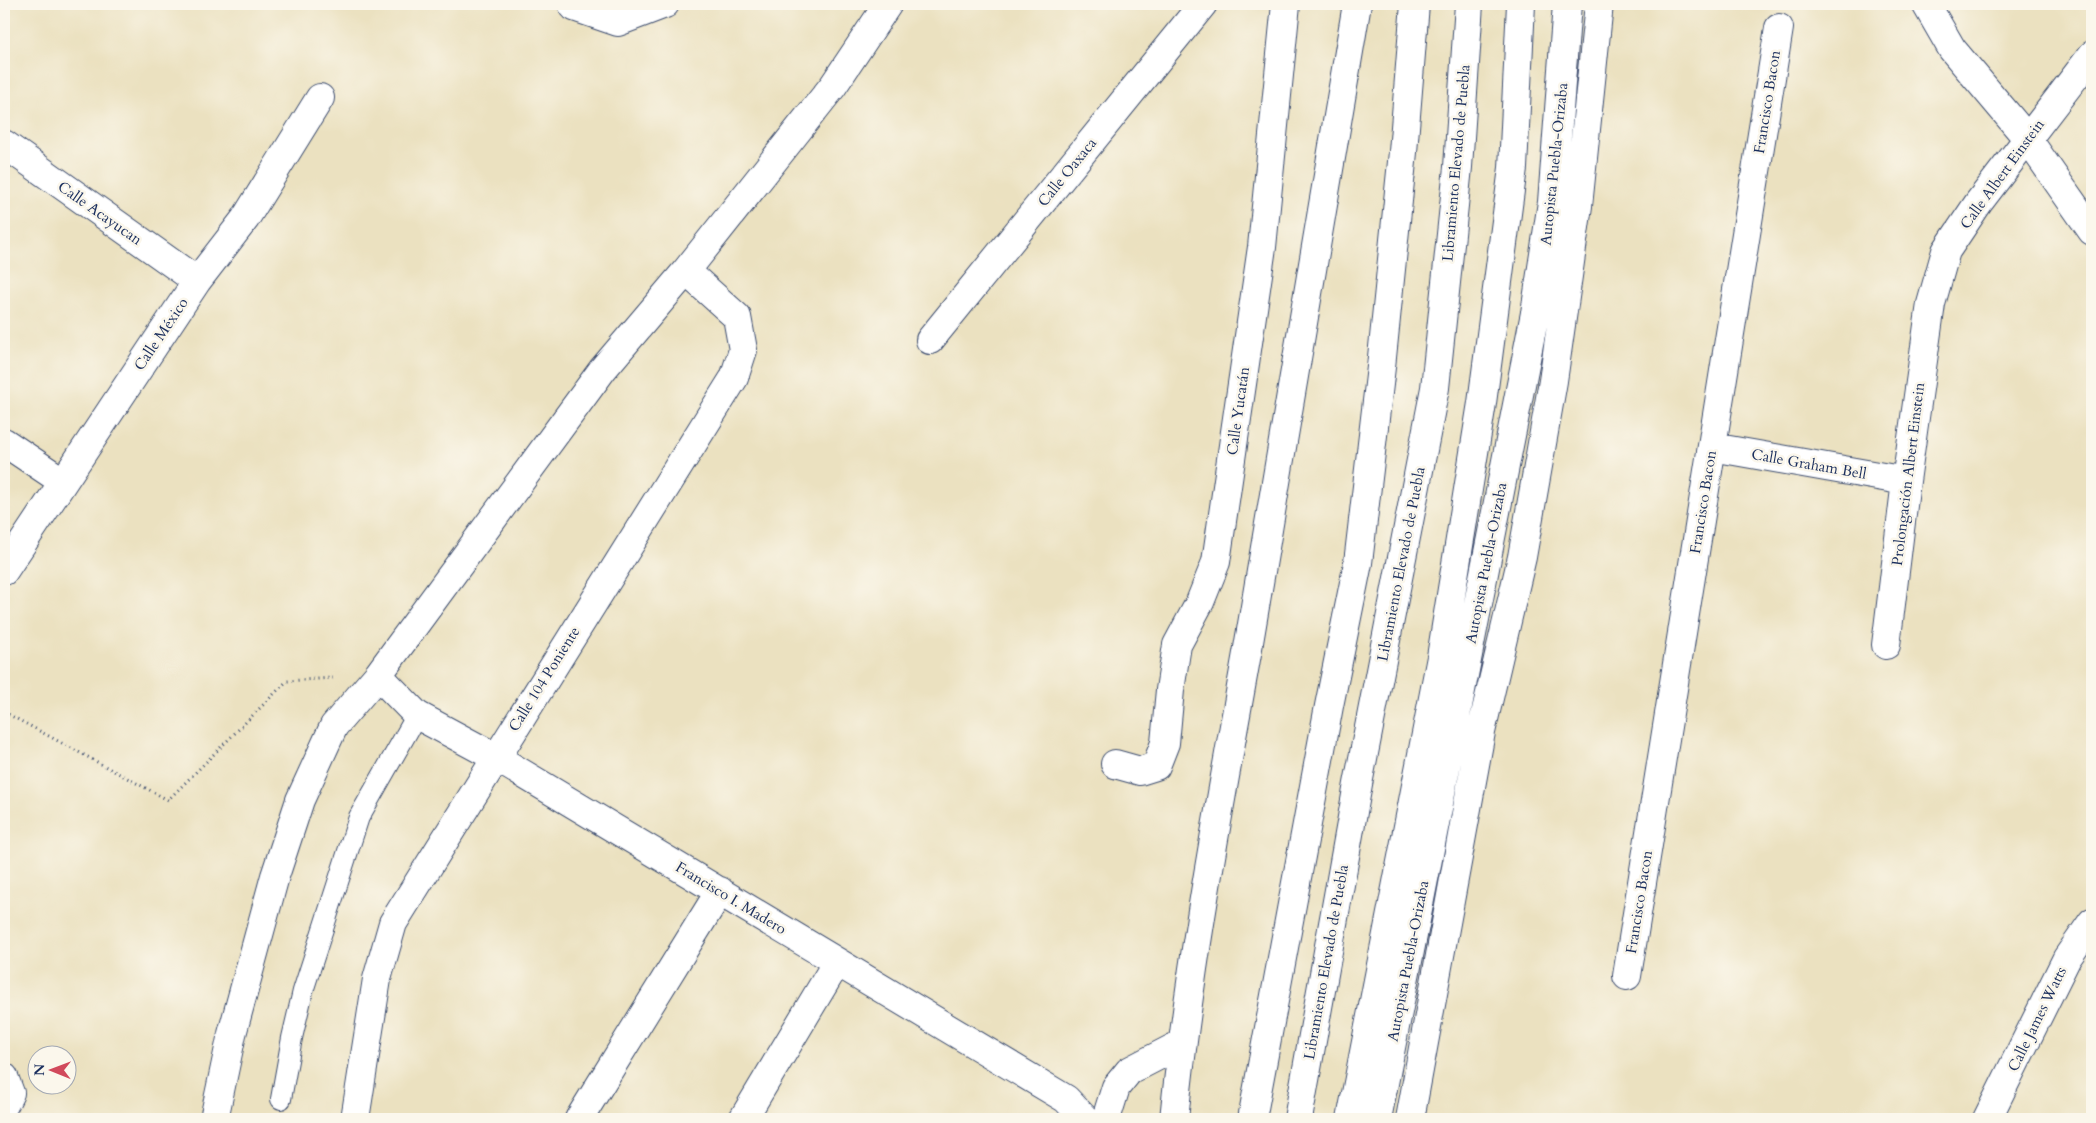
<svg xmlns="http://www.w3.org/2000/svg" width="2096" height="1123" font-family="Cardo,serif">
<style>
.lines{fill:none;stroke-linecap:round;stroke-linejoin:round}
.lane-casing{stroke:#3a4a6d;stroke-width:22}
.street-casing{stroke:#3a4a6d;stroke-width:30}
.primary-casing{stroke:#3a4a6d;stroke-width:30}
.highway-casing{stroke:#3a4a6d;stroke-width:30}
.path{stroke:#3a4a6d;stroke-width:3;stroke-dasharray:1 4;stroke-linecap:butt}
.lane{stroke:#fff;stroke-width:20}
.street{stroke:#fff;stroke-width:28}
.primary{stroke:#fff;stroke-width:28}
.highway{stroke:#fff;stroke-width:28}
.labels{text-anchor:middle;stroke-width:5;stroke-linejoin:round;paint-order:stroke}
.street-label{font-size:15px;fill:#1b2f5e;stroke:#fbf7ec}
</style>
<rect width="100%" height="100%" fill="#fbf7ec"/>
<filter id="ink" filterUnits="userSpaceOnUse"><feTurbulence type="fractalNoise" baseFrequency=".02" numOctaves="2"/><feDisplacementMap in="SourceGraphic" scale="10" xChannelSelector="R" yChannelSelector="G"/><feConvolveMatrix kernelMatrix="1 2 1 2 8 2 1 2 1" color-interpolation-filters="sRGB"/></filter>
<filter id="wash" filterUnits="userSpaceOnUse"><feTurbulence type="fractalNoise" baseFrequency=".0096" numOctaves="4" result="noise"/><feDisplacementMap in="SourceGraphic" scale="20" xChannelSelector="R" yChannelSelector="G"/><feGaussianBlur stdDeviation="1.12" result="paint"/><feColorMatrix in="noise" values="0 0 0 0 0 0 0 0 0 0 0 0 0 0 0 0 0 1.4 0 .05"/><feComposite in="paint" operator="in"/></filter>
<g filter="url(#wash)">
<rect width="100%" height="100%" fill="#ebe1c0"/>
</g>
<g filter="url(#ink)">
<g class="lines">
<defs>
<path id="lane" d="M 281,1099 L 292,1038 L 303,991 L 359,817 L 417,715"/>
<path id="street" d="M 572,4 L 574,7 L 618,22 L 665,4
M 1926,4 L 1952,49 L 2027,138 L 2092,231
M 4,144 L 197,281
M 930,340 L 1203,4
M 4,442 L 62,481
M 1712,447 L 1906,481
M 4,571 L 197,281 L 245,219 L 320,98
M 1886,645 L 1906,481 L 1931,304 L 1946,251 L 1979,202 L 2092,55
M 378,675 L 417,715 L 495,757 L 1066,1099 L 1085,1119
M 1115,764 L 1140,771 L 1156,766 L 1165,743 L 1170,690 L 1177,645 L 1200,602 L 1216,562 L 1262,247 L 1286,4
M 1627,976 L 1779,28
M 4,1077 L 10,1093 L 4,1105
M 214,1119 L 232,1034 L 275,876 L 300,800 L 334,726 L 378,675 L 603,369 L 686,271 L 833,86 L 888,4
M 355,1119 L 377,979 L 393,923 L 734,378 L 743,350 L 737,317 L 686,271
M 579,1119 L 720,891
M 743,1119 L 837,962
M 1106,1119 L 1116,1087 L 1129,1071 L 1181,1044
M 1987,1119 L 2067,958 L 2092,922"/>
<path id="primary" d="M 1174,1119 C 1190,961 1220,805 1248,648 C 1285,433 1321,218 1357,4"/>
<path id="highway" d="M 1252,1119 L 1329,706 L 1358,563 L 1381,367 L 1403,152 L 1415,4
M 1298,1119 L 1358,784 L 1435,388 L 1458,167 L 1469,4
M 1351,1119 L 1441,657 L 1482,403 L 1513,168 L 1521,4
M 1377,1119 L 1535,313 L 1552,202 L 1567,4
M 1410,1119 L 1481,732 L 1522,557 L 1553,381 L 1578,206 L 1599,4"/>
</defs>
<use href="#lane" class="lane-casing"/>
<use href="#street" class="street-casing"/>
<use href="#primary" class="primary-casing"/>
<use href="#highway" class="highway-casing"/>
<path class="path" d="M 4,712 L 168,800 L 287,681 L 333,678"/>
<use href="#lane" class="lane"/>
<use href="#street" class="street"/>
<use href="#primary" class="primary"/>
<use href="#highway" class="highway"/>
</g>
</g>
<g class="labels">
<g class="street-label">
<text transform="translate(1767 102) rotate(-81)" y="5">Francisco Bacon</text>
<text transform="translate(1456 163) rotate(-85)" y="5">Libramiento Elevado de Puebla</text>
<text transform="translate(1554 164) rotate(-84)" y="5">Autopista Puebla-Orizaba</text>
<text transform="translate(1067 172) rotate(-51)" y="5">Calle Oaxaca</text>
<text transform="translate(2002 174) rotate(-54)" y="5">Calle Albert Einstein</text>
<text transform="translate(100 213) rotate(35)" y="5">Calle Acayucan</text>
<text transform="translate(161 334) rotate(-56)" y="5">Calle México</text>
<text transform="translate(1238 411) rotate(-82)" y="5">Calle Yucatán</text>
<text transform="translate(1809 464) rotate(10)" y="5">Calle Graham Bell</text>
<text transform="translate(1908 474) rotate(-83)" y="5">Prolongación Albert Einstein</text>
<text transform="translate(1703 502) rotate(-81)" y="5">Francisco Bacon</text>
<text transform="translate(1486 563) rotate(-79)" y="5">Autopista Puebla-Orizaba</text>
<text transform="translate(1401 564) rotate(-79)" y="5">Libramiento Elevado de Puebla</text>
<text transform="translate(544 679) rotate(-58)" y="5">Calle 104 Poniente</text>
<text transform="translate(731 898) rotate(31)" y="5">Francisco I. Madero</text>
<text transform="translate(1639 902) rotate(-81)" y="5">Francisco Bacon</text>
<text transform="translate(1408 961) rotate(-79)" y="5">Autopista Puebla-Orizaba</text>
<text transform="translate(1326 962) rotate(-80)" y="5">Libramiento Elevado de Puebla</text>
<text transform="translate(2037 1019) rotate(-64)" y="5">Calle James Watts</text>
</g>
</g>
<rect width="2096" height="1123" fill="none" stroke="#fbf7ec" stroke-width="20"/>
<g transform="translate(52 1070) rotate(271)"><circle r="24" fill="#fbf7ec" stroke="#a1a7b3"/>
<path d="M0-4L9 19L0 12L-9 19Z" fill="#d1495b"/>
<text y="-8" font-size="14" font-weight="bold" text-anchor="middle" fill="#1b2f5e">N</text>
</g>
</svg>
